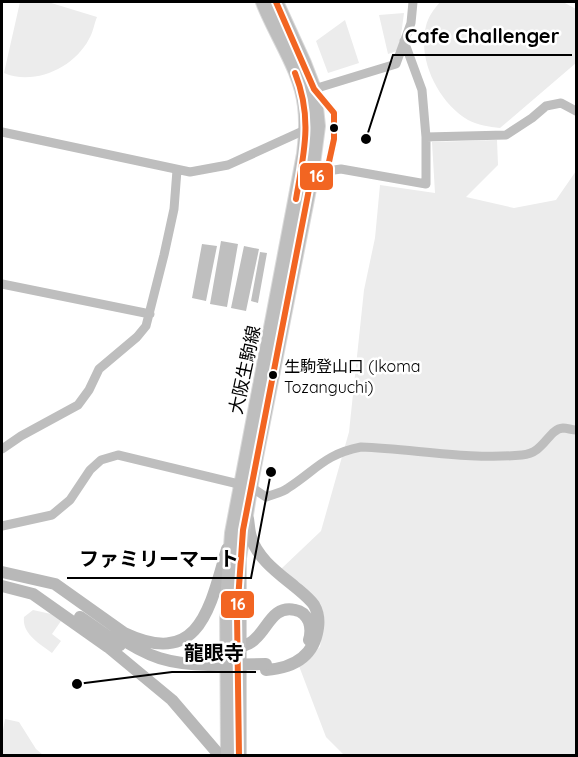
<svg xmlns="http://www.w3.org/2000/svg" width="578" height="757" font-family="Quicksand,'Noto Sans JP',sans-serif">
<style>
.green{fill:#ececec}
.water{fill:#bfbfbf}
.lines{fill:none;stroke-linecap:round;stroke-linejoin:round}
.primary-casing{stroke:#dbdbdb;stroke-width:16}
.street{stroke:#bebebe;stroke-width:9}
.secondary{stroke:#b8b8b8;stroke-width:12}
.primary{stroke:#bebebe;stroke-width:14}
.secondary-bridge{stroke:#b8b8b8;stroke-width:12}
.bus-1-casing{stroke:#fff;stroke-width:10}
.bus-1{stroke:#f26522;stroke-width:6}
.bus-dot{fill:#000;stroke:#fff;stroke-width:2}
.labels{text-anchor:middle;stroke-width:5;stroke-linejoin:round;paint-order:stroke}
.bus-label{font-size:16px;fill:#000;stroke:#fff;text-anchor:start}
.street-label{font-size:18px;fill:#000;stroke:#fff}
.leader{fill:none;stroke:#000;stroke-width:2}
.callout-dot{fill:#000;stroke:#fff;stroke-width:2}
.callout-label{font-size:20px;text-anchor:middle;font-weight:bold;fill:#000;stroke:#fff;stroke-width:5;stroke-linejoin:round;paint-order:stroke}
.line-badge{stroke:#fff;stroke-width:2}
.badge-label{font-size:16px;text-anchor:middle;font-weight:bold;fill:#fff}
</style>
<rect width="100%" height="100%" fill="#fff"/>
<path class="green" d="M 20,2 L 48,2 L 97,17 C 94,24 93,33 89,39 C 74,68 34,86 4,73 Z
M 440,2 L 563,2 L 576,9 L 576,63 L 500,128 C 489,127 478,125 468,120 C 439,103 417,60 426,26 C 428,17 434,9 440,2 Z
M 404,13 L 399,50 L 388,54 L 379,15 Z
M 345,20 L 359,63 L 328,73 L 316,41 Z
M 497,140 L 498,165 L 466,197 L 514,208 L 556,200 L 576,171 L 576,755 L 344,755 L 326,737 L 299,666 L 320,647 L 324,622 L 281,569 L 321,531 L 349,432 L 364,290 L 375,238 L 380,185 L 435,193 L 432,142 Z
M 33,610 L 51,614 L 61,621 L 52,634 L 61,641 L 52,653 C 39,643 22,634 24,617 Z
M 5,719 L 19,722 L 36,749 L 43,755 L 2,755 L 2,736 Z"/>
<path class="water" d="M 221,241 L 238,244 L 227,307 L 210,304 Z
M 202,244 L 217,246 L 206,301 L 192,298 Z
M 244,246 L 259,249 L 246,311 L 231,308 Z
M 260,252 L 267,253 L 258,303 L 251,301 Z"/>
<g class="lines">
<defs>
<path id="primary" d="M 228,756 L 227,602 L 232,533 L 304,154 C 306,138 307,122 305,106 C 301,70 276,36 263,2
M 239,756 L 239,558 L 252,477 L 311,179 L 318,126 L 314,89 L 304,63 L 276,2"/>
</defs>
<use href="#primary" class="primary-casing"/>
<path class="street" d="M 2,132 L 190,172 L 228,165 L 307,129
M 426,137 L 506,135 L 532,118 L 546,106 L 561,103 L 576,111
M 327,171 L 334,139 L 334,113 L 314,89 L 396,64 L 411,23 L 413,2
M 311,179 L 327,171 L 341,169 L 426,184 L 426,137 L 422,90 L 404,41
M 2,284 L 150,314
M 2,449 L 21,436 L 78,405 L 89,390 L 99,369 L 137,337 L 146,326 L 164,255 L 174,209 L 177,170
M 2,526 L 52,515 L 70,500 L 90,470 L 101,460 L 118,455 L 251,487 L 266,497 C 273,494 282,493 288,488 C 316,470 325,454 361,447 C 414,449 469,460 522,455 C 545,453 548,429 563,428 C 567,428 572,430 576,430"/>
<path class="secondary" d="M 248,519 C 249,524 249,531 251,537 C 257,558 278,573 294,586 C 301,592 309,598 314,605 C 318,612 319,621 318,628 C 314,657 293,668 266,670
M 2,572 L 55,584 L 124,633 C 200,669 210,607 227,549
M 2,586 L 33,594 L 108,647 L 172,700 L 220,756
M 80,617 L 120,645
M 116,635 C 148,658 170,664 209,665
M 238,648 C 245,645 251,644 255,639 C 268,628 273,605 295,610 C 302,611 306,615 309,622 C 311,628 311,633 309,640"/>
<use href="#primary" class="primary"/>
<path class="secondary-bridge" d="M 209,665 L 266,664"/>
<defs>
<path id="bus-1" d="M 295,73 C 313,118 304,153 296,199
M 239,756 L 237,614 L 243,530 L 311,179 L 327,171 L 334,139 L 334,113 L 314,89 L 276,2"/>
</defs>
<use href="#bus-1" class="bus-1-casing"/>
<use href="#bus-1" class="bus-1"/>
</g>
<g class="bus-dot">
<circle cx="334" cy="128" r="5"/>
<circle cx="273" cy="375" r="5"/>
</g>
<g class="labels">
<g class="bus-label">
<text x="284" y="372">生駒登山口 (Ikoma<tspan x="284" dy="21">Tozanguchi)</tspan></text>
</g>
<g class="street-label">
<text transform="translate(245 370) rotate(-78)" y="6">大阪生駒線</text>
</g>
</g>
<path class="leader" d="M366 139L393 55H572M271 472L251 578H67M77 684L172 672H256"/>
<g class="callout-dot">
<circle cx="366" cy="139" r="6"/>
<circle cx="271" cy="472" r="6"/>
<circle cx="77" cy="684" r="6"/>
</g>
<g class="callout-label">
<text x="482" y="43">Cafe Challenger</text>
<text x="159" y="566">ファミリーマート</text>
<text x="214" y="660">龍眼寺</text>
</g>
<g class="line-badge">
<rect x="299" y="162" width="35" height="29" rx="6" fill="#f26522"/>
<rect x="220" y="590" width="35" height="29" rx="6" fill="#f26522"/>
</g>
<g class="badge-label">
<text x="317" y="182">16</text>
<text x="238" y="610">16</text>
</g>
<rect width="578" height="757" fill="none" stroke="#000000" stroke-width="6"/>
</svg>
